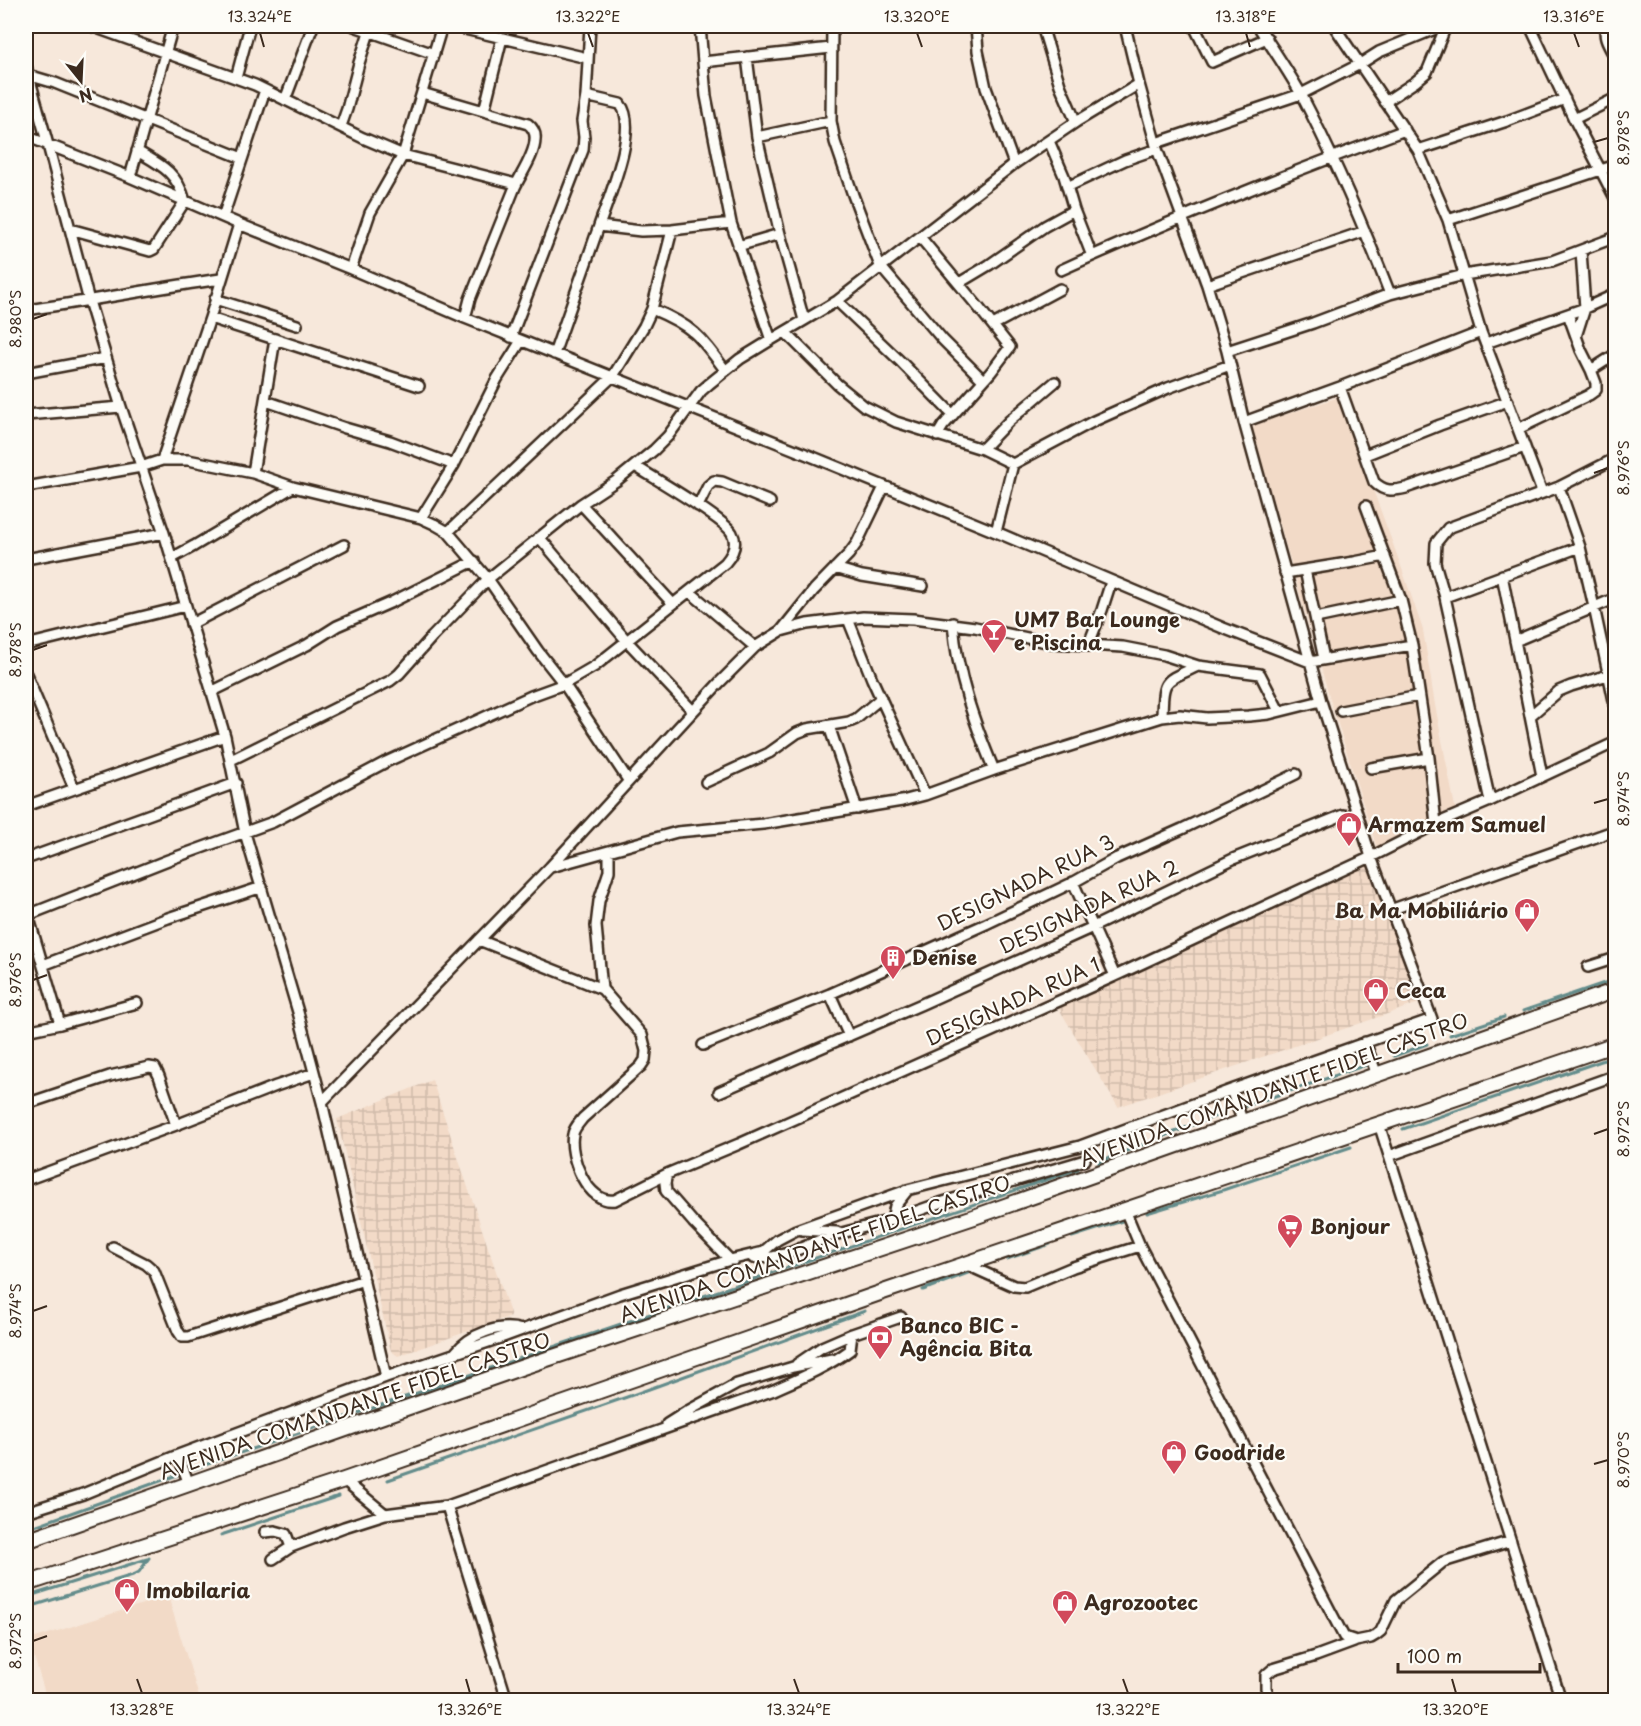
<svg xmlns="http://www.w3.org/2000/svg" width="1641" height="1726" font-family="'Playpen Sans',sans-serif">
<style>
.built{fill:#f2dac7}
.industrial{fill:url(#industrial-grid)}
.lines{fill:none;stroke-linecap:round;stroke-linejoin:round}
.stream{stroke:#638c8b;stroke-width:3}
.minor-casing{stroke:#3b2a1e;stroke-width:14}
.highway-casing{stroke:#3b2a1e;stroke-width:18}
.minor{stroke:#fdfcf7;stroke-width:9}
.highway{stroke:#fdfcf7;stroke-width:14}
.ticks{fill:none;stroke:#3b2a1e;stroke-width:2}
.labels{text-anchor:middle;stroke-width:4.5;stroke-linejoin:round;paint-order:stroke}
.poi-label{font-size:20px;font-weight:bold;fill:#3b2a1e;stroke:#fdfcf7;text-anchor:start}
.street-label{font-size:20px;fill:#3b2a1e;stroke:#fdfcf7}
.neatline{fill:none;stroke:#3b2a1e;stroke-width:2}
.ticks-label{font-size:15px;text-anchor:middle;fill:#3b2a1e}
</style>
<defs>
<pattern id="industrial-grid" width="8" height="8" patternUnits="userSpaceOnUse" patternTransform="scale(1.5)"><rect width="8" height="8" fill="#f2dac7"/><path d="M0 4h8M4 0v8" fill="none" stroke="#d0bbaa"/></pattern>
</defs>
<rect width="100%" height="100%" fill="#f7e8db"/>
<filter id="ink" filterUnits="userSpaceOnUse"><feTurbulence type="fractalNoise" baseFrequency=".0167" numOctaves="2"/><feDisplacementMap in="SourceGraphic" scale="12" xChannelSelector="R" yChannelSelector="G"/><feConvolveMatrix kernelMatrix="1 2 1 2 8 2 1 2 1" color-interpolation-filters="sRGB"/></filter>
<g filter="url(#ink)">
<path class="built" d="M 1339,397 L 1401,566 L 1423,630 L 1435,705 L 1456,812 L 1377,848 L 1330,699 L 1253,430 L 1254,425 Z
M 168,1596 L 200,1700 L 47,1700 L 29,1640 Z"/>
<path class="industrial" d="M 1368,864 L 1419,1003 L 1118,1107 L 1058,1007 Z
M 432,1080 L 511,1316 L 398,1356 L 391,1351 L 337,1119 Z"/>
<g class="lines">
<path class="stream" d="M 1523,1011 L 1616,979
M 1450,1035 L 1504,1017
M 1394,1056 L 1427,1044
M 1246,1106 L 1369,1064
M 1403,1129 L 1616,1056
M 1098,1162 L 1226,1112
M 1147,1213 L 1223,1190 L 1351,1147
M 1072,1237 L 1122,1221
M 1007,1259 L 1050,1244
M 923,1290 L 973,1271
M 193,1469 L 1078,1169
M 388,1480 L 627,1397 L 865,1311
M 26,1529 L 177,1475
M 221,1535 L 339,1496
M 26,1597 L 147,1559
M 26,1608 L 133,1575 L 139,1572 L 149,1558"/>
<defs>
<path id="minor" d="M 91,26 L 255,85 L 363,138 L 403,155 L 516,184
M 354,26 L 434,54
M 452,26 L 587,58
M 700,26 L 703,62
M 832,26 L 831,121 L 835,142 L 853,195 L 880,266 L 943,340 L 983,380
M 976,26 L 978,51 L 986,88 L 1014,164
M 1042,26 L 1060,85 L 1076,122
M 1194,26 L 1212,62 L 1267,38
M 1258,26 C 1273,49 1289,72 1302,96 C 1336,161 1364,227 1390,294
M 1334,26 L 1418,150 L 1448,220 L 1481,332 L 1542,492
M 1530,26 L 1574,119 L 1616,200
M 1608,26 C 1600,35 1611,49 1616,59
M 747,57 L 757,137 L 780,234 L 804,320
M 26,66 L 48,145 L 89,301 L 121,407 L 164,533 L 225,736 L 245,833 L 298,1012 L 322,1102 L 386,1377
M 28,75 L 55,83 L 242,158
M 236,78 L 250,26
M 422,93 L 528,124 C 533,128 536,133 535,140 C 535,154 521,174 515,187 C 500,224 485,262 470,299 L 465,318
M 586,96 L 620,104 C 640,127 608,199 599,226
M 285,100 L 313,26
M 1385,102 L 1415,82 L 1427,72 L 1446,26
M 484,111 L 502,38
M 1574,119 L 1616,98
M 341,126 L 347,109 L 359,63 L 371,26
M 26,136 L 130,177 L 239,224 L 351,269 L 465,318 L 813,457 L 996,532 L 1223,628 L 1310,662 L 1412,645
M 757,137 L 831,121
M 1156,143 L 1301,94 L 1360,64 L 1379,52 L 1442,26
M 1418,150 L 1507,121 L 1565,99
M 130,177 L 173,26
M 1067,187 L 1125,160 L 1157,149
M 1074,210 L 1092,256
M 223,217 L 265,90
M 1448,220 L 1616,165
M 70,229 L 150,251 L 154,249 L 185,201 C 177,172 161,165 137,151
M 920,237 L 979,308 L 1010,347 L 991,372 L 943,426 L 937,436
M 738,246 L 780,234
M 351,269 L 370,213 L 403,155 L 442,26
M 1061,270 C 1173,219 1289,173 1405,130
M 959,283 L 989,265 L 1045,226 L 1074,210 L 1064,176 L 1049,141
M 1207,285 L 1365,231
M 215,299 L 297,325
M 837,301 L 901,362 L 953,415
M 652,309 C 693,326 700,336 725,370
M 26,310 C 91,301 155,288 221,279
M 1568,314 L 1581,350 L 1591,370
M 210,318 L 419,386
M 993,325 L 1060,289
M 785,332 L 837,384 L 864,406 L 896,422 L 982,449 L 1013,464 L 1094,421 L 1168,388 L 1230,365
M 1576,336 L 1585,308 L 1581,251
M 511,337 L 583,150 L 584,137 L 582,121 L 586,96 L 590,26
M 771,340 L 731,223 L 706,96 L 703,62 L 831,48
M 1486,343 L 1585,308 L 1616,294
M 1227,351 L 1313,323 L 1390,294 L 1464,275 L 1552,261 L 1616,237
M 554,354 L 599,226 L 641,231 L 672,230 L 731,223
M 26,373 L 106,358
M 1340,387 L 1374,482 C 1384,492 1393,491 1406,488 L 1525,447
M 266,401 L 345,428 L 390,441 L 454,465
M 26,415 L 121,407
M 1244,422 L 1340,387 L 1481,332
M 1518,429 L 1589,395 L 1596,390 L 1596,383 L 1591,370 L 1616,354
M 982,449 L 1009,421 L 1055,382
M 1365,455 L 1440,425 L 1508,401
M 162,460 L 210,318 L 239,224
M 253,473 L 275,339
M 26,487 L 141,467 L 162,460 L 188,460 L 253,473 L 293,487 L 421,518 L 454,465 L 497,379 L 521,341
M 1559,487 L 1580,547 L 1594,607 L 1616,710
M 581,504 L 673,604
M 698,506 L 708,486 L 714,481 L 722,482 L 770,502
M 1366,506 L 1401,600 L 1412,645 L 1429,758 L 1436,824
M 421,518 L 434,524 L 448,532 L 488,579 L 538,651 L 564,684 L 628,780
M 448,532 L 613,376 L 644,326 L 652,309 L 672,230
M 996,532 L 1013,464
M 539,537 L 626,640 L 693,711
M 172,558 L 194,546 L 293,487
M 26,559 L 164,533
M 835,568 L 862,576 L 923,586
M 1305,570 L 1324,659
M 1285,573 L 1354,562 L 1385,556
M 1502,575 L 1542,776
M 690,592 L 755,647
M 1445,597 L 1580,547
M 1316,618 L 1401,600
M 848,619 L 872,679 L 925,795
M 953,623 C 957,675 974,722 994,770
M 191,624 L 344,545
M 781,631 L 814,590 L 849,554 L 857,543 L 884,487
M 1515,641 L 1616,598
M 26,645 L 186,606
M 1088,646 L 1102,610 L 1111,582
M 26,674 L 74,788
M 211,692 L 307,645 L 337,626 L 392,602 L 474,561
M 1341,711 L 1419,696
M 1530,716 L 1559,691 L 1571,686 L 1608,675
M 1162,717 C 1163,678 1163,682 1198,666
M 829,726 L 857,809
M 231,760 L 390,681 L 399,674 L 432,637 L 488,579 L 581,504 L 616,481 L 654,450 L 668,436 L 701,391 L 709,384 L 740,359 L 771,340 L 837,301 L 1014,164 L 1076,122 L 1139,84
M 1371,768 L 1429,758
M 706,782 L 769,753 L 797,733 L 807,729 L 849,722 L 856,719 L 881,698
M 1490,801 L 1445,597 L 1435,563 L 1436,543 L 1448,528 L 1559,487 L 1616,458
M 26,806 L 225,736
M 609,851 L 609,871 L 599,901 L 596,926 L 602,989 L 642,1035 L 646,1051 L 645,1060 L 641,1066 L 583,1118 C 579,1123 574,1128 573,1134 C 568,1156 588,1205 615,1200 L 667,1174 L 739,1144 L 1115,976 L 1371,857 L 1436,824 L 1490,801 L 1616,742
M 26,859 L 236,783
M 551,867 L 677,832 L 763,824 L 902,801 L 925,795 L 994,770 L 1162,717 L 1180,715 L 1207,718 L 1249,716 L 1269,714 L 1321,701
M 1073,882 L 1115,976
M 26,899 L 28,915 L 60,1024
M 1390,910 L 1616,830
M 28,915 L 168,860 L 273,822 L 386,762 L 531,696 L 564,684 L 595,666 L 725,563 C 732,555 738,544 732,533 C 725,519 652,477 635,466
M 479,940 L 602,989
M 43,965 L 168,918 L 262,887
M 1588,967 L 1616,958
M 830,994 L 849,1036
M 26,1031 L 60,1024 L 137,1003
M 1365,1042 L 1377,1075
M 703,1045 L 830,994 L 986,924 L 1074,882 L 1117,858 L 1182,829 L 1296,774
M 1231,1090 L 1243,1122
M 719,1092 L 922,1004 L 1093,927 L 1233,859 L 1343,815
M 322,1102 L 550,867 L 720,682 L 755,647 L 781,631 L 807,624 L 863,617 L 913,619 L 975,627 L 1051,643 L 1123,647 L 1164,655 L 1198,666 L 1260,674 L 1279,711
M 26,1104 L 110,1076 L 149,1067 L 155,1068 L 159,1076 L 176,1125
M 1379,1124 L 1561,1700
M 1389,1156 L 1616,1075
M 667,1174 L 665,1183 L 666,1191 L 693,1222 L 730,1260 L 734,1260
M 26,1180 L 176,1125 L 276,1086 L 314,1073
M 1125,1210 L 1140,1246 L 1344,1637 L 1356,1641 L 1371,1638 L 1376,1635 L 1381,1631 L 1396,1600 L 1443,1562 L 1511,1541
M 892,1220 L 940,1203 L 1085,1160
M 802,1230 L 837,1232
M 113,1247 L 146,1264 L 154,1271 L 178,1331 L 182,1337 L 188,1337 L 364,1280
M 753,1258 L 772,1257 L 792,1252 L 830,1236 L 892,1220 L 895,1206 L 907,1191
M 965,1264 L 1005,1282 L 1014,1286 L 1025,1287 L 1073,1267 L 1140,1246
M 455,1353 C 470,1334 499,1323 522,1330
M 797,1364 L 822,1347 L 852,1334 L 901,1317
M 667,1424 L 686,1412 L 737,1384 L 793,1367 L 832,1359
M 178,1455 L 189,1484
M 344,1480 L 385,1514
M 447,1506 L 507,1700
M 26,1512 L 83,1494 L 178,1455 L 386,1377 L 503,1337 L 620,1294 L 730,1260 L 763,1252 L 777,1240 L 796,1230 L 907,1190 L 1080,1146 L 1231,1090 L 1432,1019 L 1371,857 L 1321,701 L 1244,422 L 1227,351 L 1207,285 L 1157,149 L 1139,84 L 1125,26
M 265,1532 L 275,1531 L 286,1534 L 291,1547
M 273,1559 L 291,1547 L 344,1527 L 385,1514 L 447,1506 L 774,1390 C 801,1378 827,1367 850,1350 L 852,1334
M 1270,1700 L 1266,1688 L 1266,1675 L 1273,1669 L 1316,1656 L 1354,1642"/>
<path id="highway" d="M 26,1541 L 523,1367 L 974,1217 L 1616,990
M 26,1584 L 344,1480 L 880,1293 L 1616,1044"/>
</defs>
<use href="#minor" class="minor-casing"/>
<use href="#highway" class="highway-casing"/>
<use href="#minor" class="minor"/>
<use href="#highway" class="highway"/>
</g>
</g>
<path class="ticks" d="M 260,33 L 264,47M 588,33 L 593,47M 917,33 L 922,47M 1246,33 L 1250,47M 1574,33 L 1579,47M 1594,142 L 1608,138M 33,319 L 47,314M 1594,473 L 1608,468M 33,650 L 47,645M 1594,803 L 1608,799M 33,980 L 47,975M 1594,1134 L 1608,1129M 33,1311 L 47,1306M 1594,1464 L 1608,1460M 33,1641 L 47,1636M 137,1679 L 142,1693M 466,1679 L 470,1693M 794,1679 L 799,1693M 1123,1679 L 1128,1693M 1452,1679 L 1456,1693"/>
<defs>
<symbol id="bar-pin" viewBox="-11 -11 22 30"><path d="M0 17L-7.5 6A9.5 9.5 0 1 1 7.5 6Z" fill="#d1495b" stroke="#fdfcf7"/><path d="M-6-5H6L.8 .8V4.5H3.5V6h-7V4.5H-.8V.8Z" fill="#fff"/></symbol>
<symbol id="shop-pin" viewBox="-11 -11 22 30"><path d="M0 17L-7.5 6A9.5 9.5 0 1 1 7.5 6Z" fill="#d1495b" stroke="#fdfcf7"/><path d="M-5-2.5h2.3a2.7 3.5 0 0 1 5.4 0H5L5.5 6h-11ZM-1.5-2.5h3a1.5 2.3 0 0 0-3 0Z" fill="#fff"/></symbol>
<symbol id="building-pin" viewBox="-11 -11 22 30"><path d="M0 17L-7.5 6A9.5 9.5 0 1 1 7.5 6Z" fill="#d1495b" stroke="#fdfcf7"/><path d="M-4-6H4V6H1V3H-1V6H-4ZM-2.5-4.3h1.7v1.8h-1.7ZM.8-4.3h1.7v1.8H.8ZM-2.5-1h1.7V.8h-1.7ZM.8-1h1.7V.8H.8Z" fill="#fff"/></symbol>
<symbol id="supermarket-pin" viewBox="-11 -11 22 30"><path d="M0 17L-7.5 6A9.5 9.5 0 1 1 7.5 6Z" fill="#d1495b" stroke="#fdfcf7"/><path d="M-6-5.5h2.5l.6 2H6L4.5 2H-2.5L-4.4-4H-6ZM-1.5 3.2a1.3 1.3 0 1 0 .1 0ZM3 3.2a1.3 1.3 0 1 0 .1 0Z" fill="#fff"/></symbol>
<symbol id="bank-pin" viewBox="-11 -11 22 30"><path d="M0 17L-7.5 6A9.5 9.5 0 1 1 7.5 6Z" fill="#d1495b" stroke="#fdfcf7"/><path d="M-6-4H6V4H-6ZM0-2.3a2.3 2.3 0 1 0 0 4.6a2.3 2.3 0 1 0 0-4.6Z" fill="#fff"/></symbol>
</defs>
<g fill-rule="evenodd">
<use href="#bar-pin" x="979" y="617" width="30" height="40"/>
<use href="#shop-pin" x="1334" y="810" width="30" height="40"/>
<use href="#shop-pin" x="1512" y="896" width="30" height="40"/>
<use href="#building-pin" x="878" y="943" width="30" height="40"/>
<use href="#shop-pin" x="1361" y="976" width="30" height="40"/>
<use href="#supermarket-pin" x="1275" y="1212" width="30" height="40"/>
<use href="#bank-pin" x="865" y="1323" width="30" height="40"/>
<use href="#shop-pin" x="1159" y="1438" width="30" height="40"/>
<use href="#shop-pin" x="112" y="1576" width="30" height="40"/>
<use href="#shop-pin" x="1050" y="1588" width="30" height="40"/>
</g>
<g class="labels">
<g class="poi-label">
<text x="1014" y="627">UM7 Bar Lounge<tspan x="1014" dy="23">e Piscina</tspan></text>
<text x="1368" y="832">Armazem Samuel</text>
<text x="1508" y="918" text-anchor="end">Ba Ma Mobiliário</text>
<text x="912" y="965">Denise</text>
<text x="1396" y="998">Ceca</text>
<text x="1310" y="1234">Bonjour</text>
<text x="900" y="1333">Banco BIC -<tspan x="900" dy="23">Agência Bita</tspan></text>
<text x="1194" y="1460">Goodride</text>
<text x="146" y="1598">Imobilaria</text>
<text x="1084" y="1610">Agrozootec</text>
</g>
<g class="street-label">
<text transform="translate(1026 883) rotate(-26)" y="7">DESIGNADA RUA 3</text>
<text transform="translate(1089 907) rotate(-25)" y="7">DESIGNADA RUA 2</text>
<text transform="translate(1013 1002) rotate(-24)" y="7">DESIGNADA RUA 1</text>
<text transform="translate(1274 1090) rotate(-20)" y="7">AVENIDA COMANDANTE FIDEL CASTRO</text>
<text transform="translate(815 1249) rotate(-19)" y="7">AVENIDA COMANDANTE FIDEL CASTRO</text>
<text transform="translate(355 1406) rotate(-19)" y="7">AVENIDA COMANDANTE FIDEL CASTRO</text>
</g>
</g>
<rect width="1641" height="1726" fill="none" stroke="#fdfcf7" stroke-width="66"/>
<g transform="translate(81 81) rotate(162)" stroke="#fdfcf7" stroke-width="4.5" paint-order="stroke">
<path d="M0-4.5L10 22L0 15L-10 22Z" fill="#3b2a1e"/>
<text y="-9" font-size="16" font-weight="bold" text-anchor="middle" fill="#3b2a1e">N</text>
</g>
<path d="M1398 1663v9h142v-9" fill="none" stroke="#3b2a1e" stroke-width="3"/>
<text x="1407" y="1663" font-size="18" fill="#3b2a1e" stroke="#fdfcf7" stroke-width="4.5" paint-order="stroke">100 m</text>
<rect x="33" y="33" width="1575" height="1660" class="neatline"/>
<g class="ticks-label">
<text x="260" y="22">13.324°E</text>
<text x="588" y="22">13.322°E</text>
<text x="917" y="22">13.320°E</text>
<text x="1246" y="22">13.318°E</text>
<text x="1574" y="22">13.316°E</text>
<text transform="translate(1624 138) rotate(-90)" y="5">8.978°S</text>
<text transform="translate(16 319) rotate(-90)" y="5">8.980°S</text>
<text transform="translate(1624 468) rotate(-90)" y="5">8.976°S</text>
<text transform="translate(16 650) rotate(-90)" y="5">8.978°S</text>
<text transform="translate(1624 799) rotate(-90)" y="5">8.974°S</text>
<text transform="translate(16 980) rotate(-90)" y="5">8.976°S</text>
<text transform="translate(1624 1129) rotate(-90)" y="5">8.972°S</text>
<text transform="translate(16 1311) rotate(-90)" y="5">8.974°S</text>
<text transform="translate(1624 1460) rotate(-90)" y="5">8.970°S</text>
<text transform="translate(16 1641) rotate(-90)" y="5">8.972°S</text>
<text x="142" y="1715">13.328°E</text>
<text x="470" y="1715">13.326°E</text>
<text x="799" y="1715">13.324°E</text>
<text x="1128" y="1715">13.322°E</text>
<text x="1456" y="1715">13.320°E</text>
</g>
</svg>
